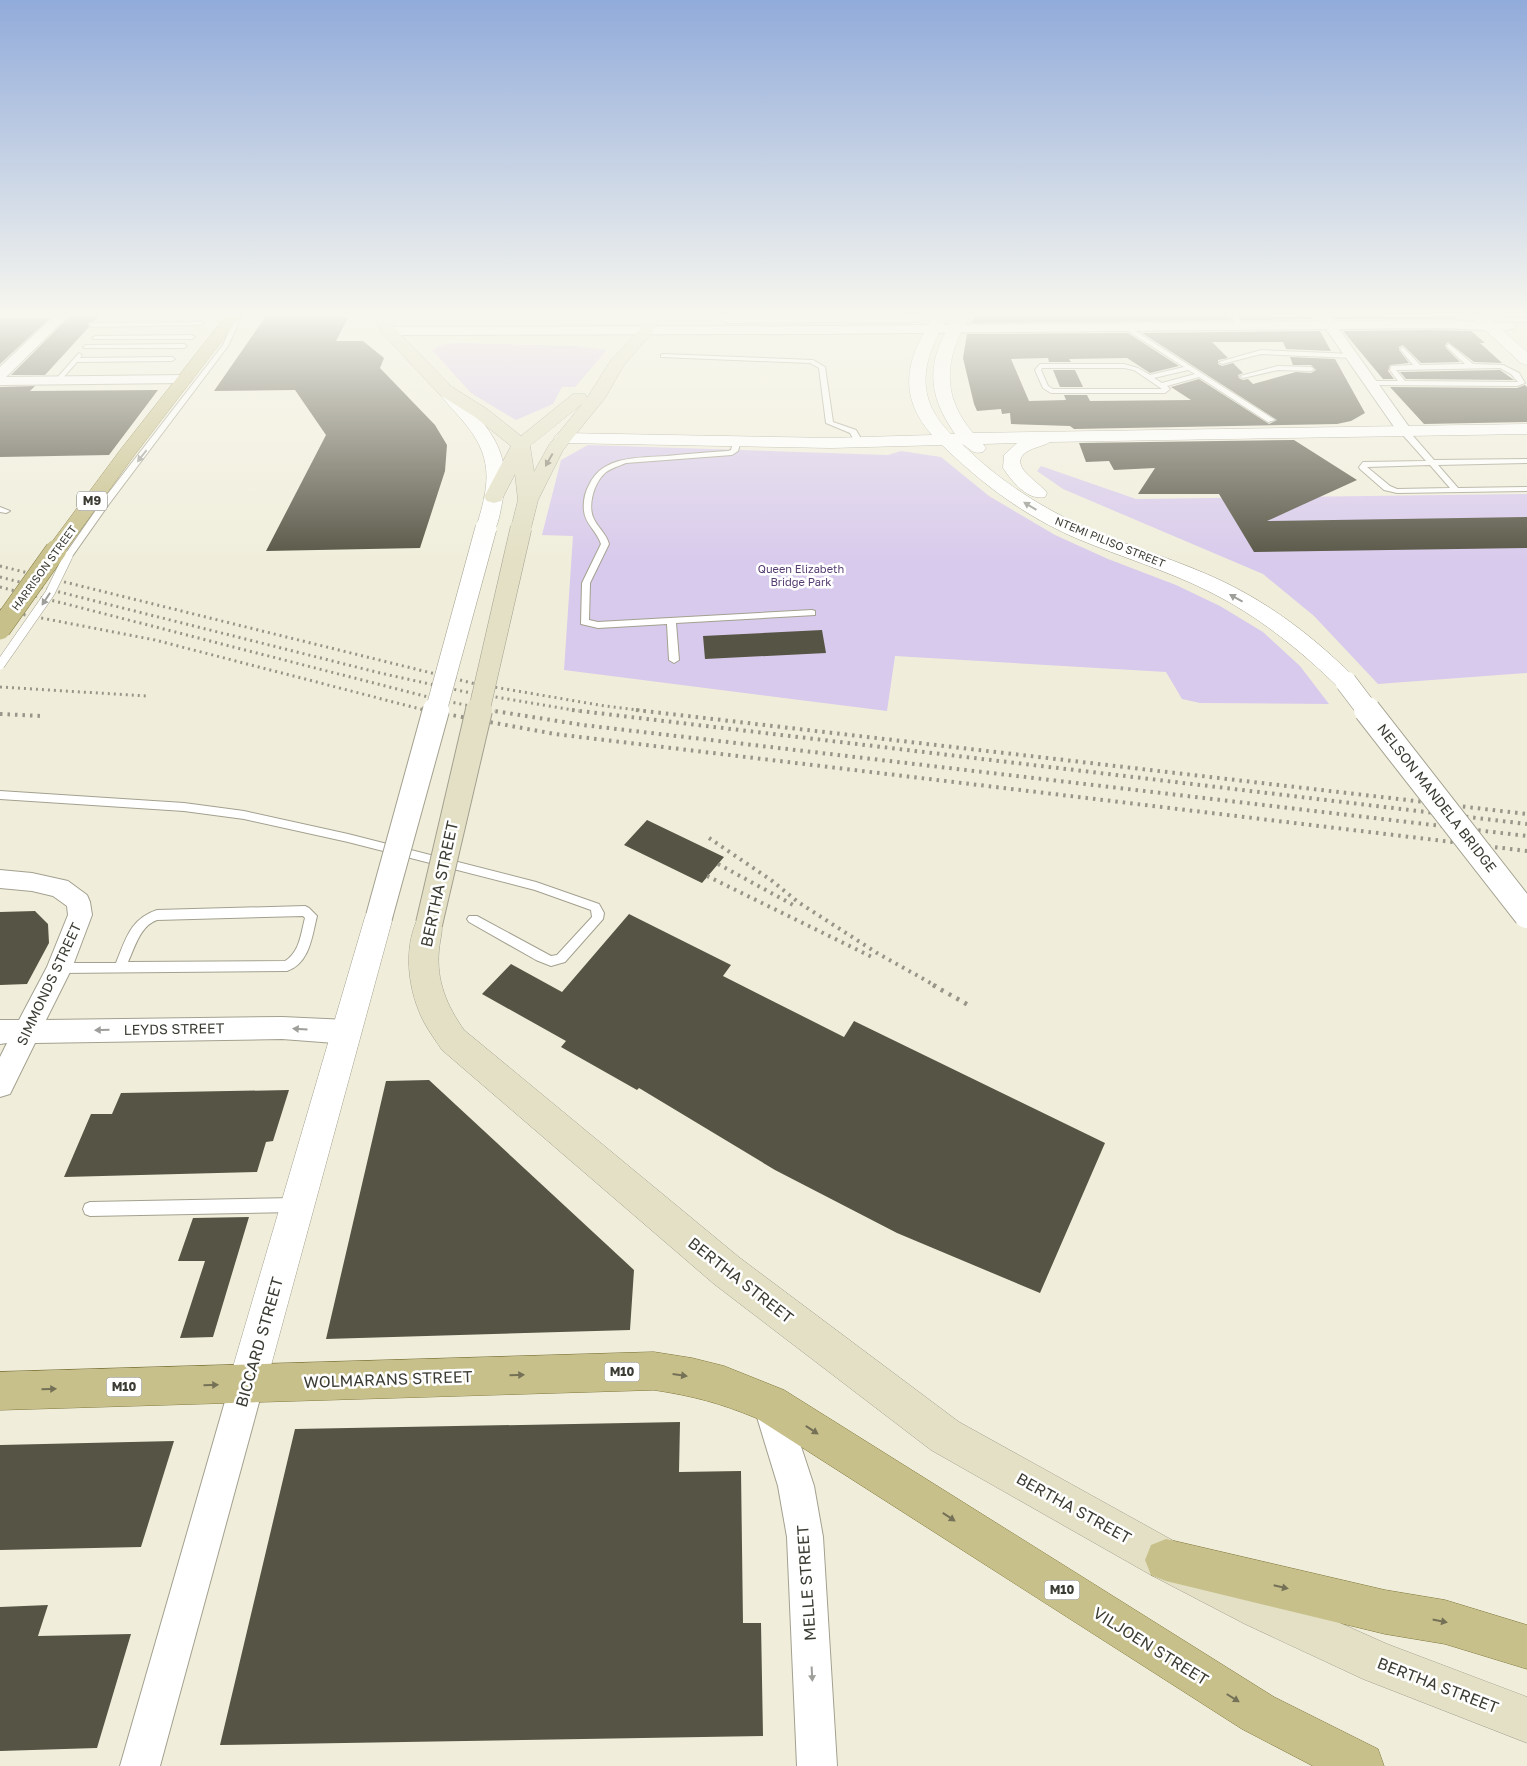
<svg xmlns="http://www.w3.org/2000/svg" width="1527" height="1766" font-family="'Golos Text',sans-serif">
<style>
.green{fill:#d8caec}
.building{fill:#565444}
.lines{fill:none;stroke-linecap:round;stroke-linejoin:round}
.service-casing{stroke:#a3a08f;stroke-width:2}
.minor-casing{stroke:#a3a08f;stroke-width:2}
.tertiary-casing{stroke:#a3a08f;stroke-width:1}
.secondary-casing{stroke:#a3a08f;stroke-width:1}
.primary-casing{stroke:#7f763a;stroke-width:1}
.service{fill:#fff;fill-rule:evenodd}
.minor{fill:#fff;fill-rule:evenodd}
.tertiary{fill:#fff;fill-rule:evenodd}
.secondary{fill:#e3e0c5;fill-rule:evenodd}
.primary{fill:#c8c08b;fill-rule:evenodd}
.rail-far2{stroke:#989688;stroke-width:3;stroke-dasharray:2 4;stroke-linecap:butt}
.rail-far1{stroke:#989688;stroke-width:4;stroke-dasharray:2.5 5;stroke-linecap:butt}
.rail{stroke:#989688;stroke-width:4.5;stroke-dasharray:3 6;stroke-linecap:butt}
.service-bridge-casing{stroke:#a3a08f;stroke-width:10;stroke-linecap:butt}
.tertiary-bridge-far1-casing{stroke:#a3a08f;stroke-width:22;stroke-linecap:butt}
.tertiary-bridge-casing{stroke:#a3a08f;stroke-width:28;stroke-linecap:butt}
.secondary-bridge-far1-casing{stroke:#a3a08f;stroke-width:22;stroke-linecap:butt}
.secondary-bridge-casing{stroke:#a3a08f;stroke-width:28;stroke-linecap:butt}
.primary-bridge-casing{stroke:#7f763a;stroke-width:22;stroke-linecap:butt}
.service-bridge{stroke:#fff;stroke-width:9}
.tertiary-bridge-far1{stroke:#fff;stroke-width:21}
.tertiary-bridge{stroke:#fff;stroke-width:26}
.secondary-bridge-far1{stroke:#e3e0c5;stroke-width:21}
.secondary-bridge{stroke:#e3e0c5;stroke-width:26}
.primary-bridge{stroke:#c8c08b;stroke-width:21}
.oneway{fill:#9e9e9a}
.oneway2{fill:#888675}
.oneway3{fill:#757157}
.labels{text-anchor:middle;stroke-width:5;stroke-linejoin:round;paint-order:stroke}
.far-street-label{font-size:11px;fill:#3d3c34;stroke:#fff}
.far-park-label{font-size:11px;fill:#563d72;stroke:#fff}
.shield{fill:#fff;stroke:#777671;stroke-width:1}
.shield-label{font-size:12px;font-weight:bold;fill:#3d3c34}
.street-label{font-size:14px;fill:#3d3c34;stroke:#fff}
.near-street-label{font-size:16px;fill:#3d3c34;stroke:#fff}
</style>
<rect width="100%" height="100%" fill="#f0eedb"/>
<path class="green" d="M 461,343 L 576,346 L 607,350 L 575,387 L 562,387 L 553,404 L 516,420 L 471,393 L 432,350 L 443,344 Z
M 588,445 L 888,455 L 901,451 L 941,457 L 989,496 L 1055,535 L 1108,559 L 1176,585 L 1220,606 L 1263,632 L 1300,666 L 1329,704 L 1200,703 L 1182,699 L 1166,672 L 895,656 L 887,711 L 564,670 L 573,536 L 542,535 L 561,460 Z
M 1041,466 L 1136,499 L 1527,494 L 1527,673 L 1378,684 L 1314,616 L 1263,574 L 1063,489 L 1037,471 Z"/>
<path class="building" d="M 70,316 L 99,316 L 94,321 L 88,323 L 89,327 L 45,375 L 11,375 Z
M 266,316 L 349,316 L 336,341 L 363,341 L 384,358 L 380,368 L 435,425 L 447,445 L 445,471 L 420,548 L 266,551 L 326,435 L 295,390 L 214,391 Z
M 975,316 L 1229,316 L 1232,320 L 971,323 Z
M 1239,316 L 1312,316 L 1313,319 L 1241,320 Z
M 1332,316 L 1454,316 L 1457,319 L 1334,319 Z
M 0,318 L 50,318 L 0,364 Z
M 1429,330 L 1471,331 L 1485,343 L 1480,343 L 1502,363 L 1474,362 L 1448,342 L 1445,345 L 1446,348 L 1460,362 L 1421,363 L 1403,345 L 1399,347 L 1399,350 L 1409,363 L 1390,365 L 1388,371 L 1394,379 L 1383,379 L 1343,331 Z
M 1320,331 L 1331,351 L 1286,349 L 1283,342 L 1212,342 L 1228,358 L 1218,360 L 1218,364 L 1222,366 L 1233,363 L 1243,373 L 1238,375 L 1239,378 L 1243,380 L 1248,379 L 1253,384 L 1296,372 L 1311,373 L 1316,370 L 1311,365 L 1293,365 L 1290,357 L 1335,359 L 1365,413 L 1351,421 L 1337,424 L 1074,429 L 1070,426 L 1011,424 L 1010,413 L 1002,414 L 1001,409 L 977,411 L 974,404 L 963,358 L 967,334 L 1128,333 L 1179,366 L 1150,373 L 1127,358 L 1069,359 L 1071,362 L 1049,362 L 1048,358 L 1011,359 L 1029,401 L 1066,400 L 1064,395 L 1087,395 L 1090,401 L 1191,400 L 1171,387 L 1199,379 L 1269,424 L 1277,420 L 1142,333 Z
M 1053,370 L 1075,370 L 1083,387 L 1060,387 Z
M 1500,370 L 1514,380 L 1406,379 L 1400,372 Z
M 1525,385 L 1527,387 L 1527,422 L 1424,424 L 1390,387 L 1517,388 Z
M 35,386 L 30,391 L 158,390 L 109,455 L 0,457 L 0,387 Z
M 1294,440 L 1357,480 L 1267,521 L 1527,517 L 1527,548 L 1254,552 L 1219,494 L 1138,494 L 1155,468 L 1114,470 L 1109,461 L 1086,462 L 1079,443 Z
M 822,630 L 826,653 L 705,659 L 703,636 Z
M 647,820 L 724,857 L 702,883 L 624,845 Z
M 35,911 L 48,924 L 49,943 L 27,984 L 0,985 L 0,912 Z
M 629,914 L 731,965 L 723,976 L 844,1037 L 854,1021 L 1105,1143 L 1040,1293 L 897,1233 L 775,1170 L 639,1088 L 637,1090 L 561,1047 L 566,1041 L 482,994 L 511,964 L 562,992 Z
M 429,1080 L 634,1270 L 630,1330 L 326,1339 L 386,1081 Z
M 289,1090 L 273,1141 L 266,1142 L 257,1172 L 64,1177 L 91,1114 L 112,1114 L 121,1093 Z
M 249,1217 L 213,1337 L 180,1338 L 205,1261 L 178,1261 L 193,1218 Z
M 680,1422 L 679,1472 L 741,1471 L 743,1623 L 761,1623 L 763,1736 L 220,1745 L 295,1429 Z
M 174,1441 L 141,1547 L 0,1550 L 0,1445 Z
M 48,1605 L 38,1636 L 131,1634 L 97,1748 L 0,1751 L 0,1607 Z"/>
<g class="lines">
<defs>
<path id="service" d="M 236,316 L 242,316 L 228,346 L 109,504 L 71,558 L 65,558 L 64,556 L 103,500 L 223,345 Z
M 719,316 L 725,316 L 729,319 L 914,318 L 914,316 L 920,316 L 920,320 L 917,322 L 729,323 L 722,321 Z
M 922,316 L 941,316 L 944,318 L 941,320 Z
M 1231,316 L 1237,316 L 1242,326 L 1238,326 Z
M 1502,318 L 1527,318 L 1527,322 L 1500,321 L 1499,320 Z
M 203,322 L 204,323 L 201,325 L 92,327 L 89,325 L 92,323 Z
M 1124,324 L 1126,325 L 1275,420 L 1268,422 L 1199,377 L 1167,386 L 1170,389 L 1165,393 L 1051,393 L 1043,388 L 1035,370 L 1040,364 L 1124,364 L 1138,368 L 1150,375 L 1184,367 L 1122,327 L 1122,325 ZM 1042,368 L 1124,368 L 1134,370 L 1162,389 L 1053,389 L 1048,386 L 1041,370 ZM 1188,370 L 1195,374 L 1162,383 L 1154,378 Z
M 95,336 L 192,335 L 195,337 L 192,339 L 93,339 L 92,338 Z
M 1449,344 L 1473,364 L 1503,365 L 1519,373 L 1525,383 L 1517,386 L 1371,385 L 1368,383 L 1371,381 L 1398,381 L 1390,370 L 1391,366 L 1413,365 L 1400,349 L 1403,347 L 1420,365 L 1465,364 L 1447,347 L 1447,345 ZM 1500,368 L 1511,374 L 1518,382 L 1405,381 L 1396,370 Z
M 86,345 L 184,344 L 187,346 L 184,348 L 84,348 L 83,347 Z
M 1261,350 L 1352,354 L 1355,356 L 1352,358 L 1261,354 L 1222,364 L 1219,362 Z
M 79,353 L 82,355 L 80,358 L 172,357 L 175,359 L 172,361 L 77,362 L 60,381 L 56,381 L 56,379 Z
M 663,354 L 813,360 L 825,367 L 833,422 L 856,430 L 863,442 L 856,444 L 850,433 L 826,423 L 819,368 L 810,363 L 661,357 L 661,355 Z
M 1278,366 L 1311,367 L 1314,369 L 1311,371 L 1278,370 L 1243,378 L 1240,376 Z
M 1401,429 L 1407,429 L 1434,460 L 1527,459 L 1527,463 L 1438,465 L 1458,488 L 1527,487 L 1527,491 L 1397,493 L 1384,490 L 1360,469 L 1359,467 L 1363,462 L 1426,461 L 1401,433 ZM 1430,465 L 1450,488 L 1397,489 L 1390,486 L 1367,467 Z
M 734,439 L 741,441 L 738,451 L 732,455 L 626,463 C 619,466 611,468 605,473 C 594,483 588,504 593,517 C 597,527 606,533 609,544 L 590,583 L 589,620 L 598,622 L 812,610 L 815,611 L 815,615 L 676,623 L 679,660 L 674,663 L 669,660 L 667,624 L 598,628 L 581,624 L 582,583 L 601,544 C 597,531 585,524 584,511 C 583,502 585,492 589,485 C 603,455 639,458 667,456 C 687,454 707,452 728,451 L 731,450 Z
M 0,507 L 10,511 L 6,513 L 0,512 Z
M 0,791 L 184,803 L 244,811 L 348,834 L 536,882 L 599,904 L 604,913 L 603,919 L 565,962 L 551,966 L 536,960 L 469,922 L 467,919 L 469,916 L 477,916 L 551,956 L 557,955 L 592,917 L 591,910 L 535,890 L 348,842 L 244,819 L 184,811 L 0,799 Z
M 305,906 L 309,908 L 317,916 C 312,936 310,963 287,971 L 59,973 L 55,972 L 53,968 L 55,964 L 59,963 L 116,963 C 126,939 130,919 157,910 ZM 303,916 L 305,918 C 301,933 300,952 285,961 L 128,962 C 135,947 140,926 157,920 Z
M 296,1198 L 301,1200 L 303,1205 L 301,1210 L 296,1212 L 90,1216 L 85,1214 L 83,1209 L 85,1204 L 90,1202 Z"/>
<path id="minor" d="M 54,316 L 68,316 L 6,377 L 185,375 L 190,376 L 192,379 L 190,382 L 185,383 L 0,385 L 0,367 Z
M 1317,316 L 1330,316 L 1333,321 L 1452,320 L 1490,323 L 1509,322 L 1516,326 C 1509,333 1491,331 1482,330 C 1435,327 1387,329 1339,329 L 1412,431 L 1409,434 L 1399,434 L 1326,329 L 817,334 L 388,335 L 381,331 L 388,327 L 817,326 L 1320,321 Z
M 0,870 L 32,873 L 68,881 L 87,895 L 90,902 L 92,915 L 72,968 L 46,1020 L 282,1017 L 348,1020 L 357,1024 L 361,1032 L 357,1040 L 348,1044 L 282,1039 L 35,1043 L 10,1094 L 0,1097 L 0,1057 L 7,1043 L 0,1044 L 0,1020 L 19,1020 L 47,967 L 68,915 L 67,906 L 53,896 L 32,891 L 0,888 Z
M 247,1367 L 259,1372 L 264,1384 L 160,1766 L 120,1766 L 230,1384 L 235,1372 Z
M 770,1387 L 782,1392 L 787,1404 L 814,1486 L 823,1537 L 837,1766 L 797,1766 L 787,1537 L 778,1486 L 753,1404 L 758,1392 Z"/>
<path id="tertiary" d="M 934,316 L 949,316 C 923,357 912,396 951,434 L 955,434 C 925,391 927,360 955,316 L 970,316 C 945,357 940,394 973,433 L 1527,424 L 1527,434 L 1050,442 C 1044,446 1035,447 1028,451 C 1005,465 1040,482 1047,493 L 1045,497 C 1027,501 1012,481 1003,468 L 1004,455 L 1017,443 L 983,444 L 986,448 L 983,452 C 972,455 970,448 962,444 C 999,481 1043,509 1091,530 C 1134,548 1180,561 1222,581 C 1272,605 1315,638 1354,677 L 1358,682 L 1354,687 L 1346,690 L 1338,687 C 1299,649 1257,615 1208,591 C 1166,570 1121,557 1078,539 C 1026,517 982,484 942,445 L 831,448 L 563,443 L 557,442 L 554,438 L 557,434 L 563,433 L 831,438 L 932,435 C 896,394 907,357 934,316 Z
M 1470,316 L 1486,316 L 1527,352 L 1527,365 L 1521,363 Z
M 446,386 L 452,387 C 485,425 514,448 502,503 C 500,512 499,524 493,532 L 486,534 L 479,532 L 476,528 C 488,489 495,461 467,426 C 458,414 446,404 438,391 L 440,387 Z
M 379,906 L 389,909 L 393,917 L 266,1384 L 261,1398 L 247,1403 L 233,1398 L 228,1384 L 365,917 L 369,909 Z"/>
<path id="secondary" d="M 374,316 L 389,316 L 395,329 L 452,387 L 487,409 L 521,436 L 573,394 L 585,394 L 587,398 L 611,360 L 641,328 L 647,316 L 662,316 L 652,333 L 624,365 L 605,398 L 563,450 L 538,500 L 531,528 L 528,532 L 521,534 L 514,532 L 511,528 L 518,500 L 515,474 L 501,501 L 494,503 L 487,501 L 484,497 L 511,446 L 475,417 L 440,395 L 383,334 ZM 582,404 L 549,445 L 534,472 L 530,446 Z
M 429,913 L 439,916 C 445,928 440,937 439,950 C 436,981 447,1006 464,1030 L 740,1258 L 959,1422 L 1181,1545 L 1275,1594 L 1387,1644 L 1527,1697 L 1527,1743 L 1363,1679 L 1245,1624 L 1151,1575 L 931,1450 L 714,1284 L 442,1050 C 436,1041 430,1033 425,1024 C 408,993 402,948 419,916 Z"/>
<path id="primary" d="M 226,316 L 241,316 L 133,457 L 63,554 L 56,556 L 49,554 L 46,550 L 121,449 Z
M 654,1352 L 692,1358 L 724,1366 L 784,1390 L 1274,1697 L 1378,1749 L 1384,1766 L 1313,1766 L 1242,1729 L 756,1418 C 720,1403 693,1396 654,1390 L 0,1410 L 0,1372 Z
M 1166,1539 L 1385,1590 L 1445,1600 L 1527,1625 L 1527,1669 L 1445,1644 L 1385,1634 L 1166,1581 L 1151,1575 L 1145,1560 L 1151,1545 Z"/>
</defs>
<use href="#service" class="service-casing"/>
<use href="#minor" class="minor-casing"/>
<use href="#tertiary" class="tertiary-casing"/>
<use href="#secondary" class="secondary-casing"/>
<use href="#primary" class="primary-casing"/>
<use href="#service" class="service"/>
<use href="#minor" class="minor"/>
<use href="#tertiary" class="tertiary"/>
<use href="#secondary" class="secondary"/>
<use href="#primary" class="primary"/>
<path class="rail-far2" d="M 0,566 L 476,684 L 605,706 L 647,711
M 0,577 L 380,673 L 466,692 L 579,711
M 0,587 L 436,699 L 495,711
M 0,610 L 155,640 L 428,711
M 0,687 L 147,696"/>
<path class="rail-far1" d="M 424,710 L 555,734 L 1527,851
M 488,710 L 583,725 L 1527,836
M 572,710 L 1527,824
M 636,710 L 1527,814
M 0,714 L 41,716
M 709,838 L 771,880 L 798,902 L 877,953 L 936,986
M 718,864 L 797,907
M 707,876 L 872,957"/>
<path class="rail" d="M 933,985 L 970,1006"/>
<defs>
<path id="service-bridge" d="M 0,665 L 50,593 L 68,556"/>
<path id="tertiary-bridge-far1" d="M 1346,682 L 1368,711
M 436,711 L 486,528"/>
<path id="tertiary-bridge" d="M 1367,710 L 1527,915
M 379,917 L 436,710"/>
<path id="secondary-bridge-far1" d="M 479,711 L 521,528"/>
<path id="secondary-bridge" d="M 429,924 L 479,710"/>
<path id="primary-bridge" d="M 0,629 L 56,550"/>
</defs>
<use href="#service-bridge" class="service-bridge-casing"/>
<use href="#tertiary-bridge-far1" class="tertiary-bridge-far1-casing"/>
<use href="#tertiary-bridge" class="tertiary-bridge-casing"/>
<use href="#secondary-bridge-far1" class="secondary-bridge-far1-casing"/>
<use href="#secondary-bridge" class="secondary-bridge-casing"/>
<use href="#primary-bridge" class="primary-bridge-casing"/>
<use href="#service-bridge" class="service-bridge"/>
<use href="#tertiary-bridge-far1" class="tertiary-bridge-far1"/>
<use href="#tertiary-bridge" class="tertiary-bridge"/>
<use href="#secondary-bridge-far1" class="secondary-bridge-far1"/>
<use href="#secondary-bridge" class="secondary-bridge"/>
<use href="#primary-bridge" class="primary-bridge"/>
</g>
<defs><path id="oneway-solid" d="M-6-.8H1V-3.2L6.5 0L1 3.2V.8H-6Z" transform="scale(1.25)"/></defs>
<g class="oneway">
<use href="#oneway-solid" transform="translate(142 456) rotate(128)"/>
<use href="#oneway-solid" transform="translate(1030 506) rotate(-149)"/>
<use href="#oneway-solid" transform="translate(1236 598) rotate(-151)"/>
<use href="#oneway-solid" transform="translate(46 599) rotate(123)"/>
<use href="#oneway-solid" transform="translate(300 1029) rotate(-176)"/>
<use href="#oneway-solid" transform="translate(102 1030) rotate(179)"/>
<use href="#oneway-solid" transform="translate(812 1674) rotate(87)"/>
</g>
<use class="oneway2" href="#oneway-solid" transform="translate(549 460) rotate(119)"/>
<g class="oneway3">
<use href="#oneway-solid" transform="translate(517 1375) rotate(-2)"/>
<use href="#oneway-solid" transform="translate(680 1375) rotate(8)"/>
<use href="#oneway-solid" transform="translate(211 1385) rotate(-1)"/>
<use href="#oneway-solid" transform="translate(49 1389) rotate(-1)"/>
<use href="#oneway-solid" transform="translate(812 1430) rotate(33)"/>
<use href="#oneway-solid" transform="translate(949 1517) rotate(33)"/>
<use href="#oneway-solid" transform="translate(1281 1587) rotate(13)"/>
<use href="#oneway-solid" transform="translate(1440 1621) rotate(11)"/>
<use href="#oneway-solid" transform="translate(1233 1698) rotate(32)"/>
</g>
<linearGradient id="sky" x2="0" y2="1"><stop stop-color="#91abda"/><stop offset="0.56" stop-color="#f8f7ef"/><stop offset="1" stop-color="#f8f7ef" stop-opacity="0"/></linearGradient>
<rect width="1527" height="563" fill="url(#sky)"/>
<g class="labels">
<g class="far-street-label">
<text transform="translate(1110 542) rotate(22)" y="4">NTEMI PILISO STREET</text>
<text transform="translate(44 568) rotate(-54)" y="4">HARRISON STREET</text>
</g>
<g class="far-park-label">
<text x="801" y="573">Queen Elizabeth<tspan x="801" dy="13">Bridge Park</tspan></text>
</g>
<g class="shield">
<rect x="77" y="491.5" width="30" height="19" rx="4"/>
<rect x="604.5" y="1362.5" width="35" height="19" rx="4"/>
<rect x="106.5" y="1377.5" width="35" height="19" rx="4"/>
<rect x="1044.5" y="1580.5" width="35" height="19" rx="4"/>
</g>
<g class="shield-label">
<text x="92" y="505">M9</text>
<text x="622" y="1376">M10</text>
<text x="124" y="1391">M10</text>
<text x="1062" y="1594">M10</text>
</g>
<g class="street-label">
<text transform="translate(1437 798) rotate(52)" y="5">NELSON MANDELA BRIDGE</text>
<text transform="translate(49 984) rotate(-65)" y="5">SIMMONDS STREET</text>
<text transform="translate(174 1029) rotate(-1)" y="5">LEYDS STREET</text>
</g>
<g class="near-street-label">
<text transform="translate(439 884) rotate(-78)" y="6">BERTHA STREET</text>
<text transform="translate(741 1280) rotate(38)" y="6">BERTHA STREET</text>
<text transform="translate(259 1342) rotate(-74)" y="6">BICCARD STREET</text>
<text transform="translate(388 1379) rotate(-2)" y="6">WOLMARANS STREET</text>
<text transform="translate(1074 1508) rotate(29)" y="6">BERTHA STREET</text>
<text transform="translate(806 1583) rotate(-94)" y="6">MELLE STREET</text>
<text transform="translate(1151 1646) rotate(32)" y="6">VILJOEN STREET</text>
<text transform="translate(1438 1685) rotate(21)" y="6">BERTHA STREET</text>
</g>
</g>
</svg>
